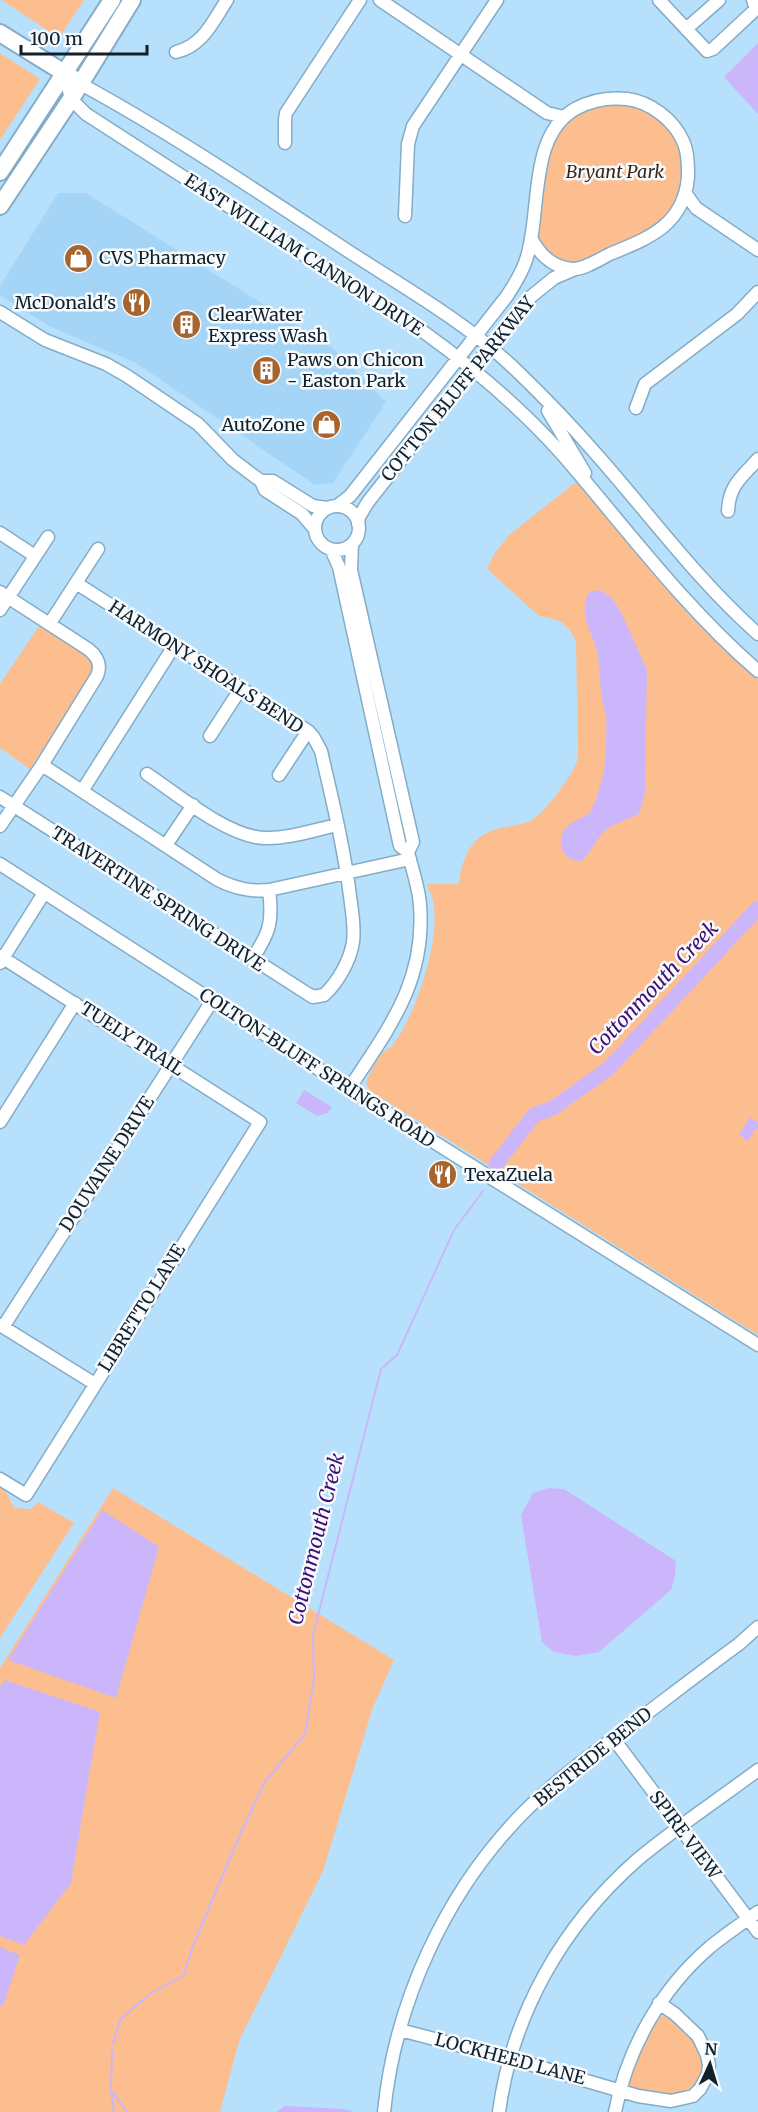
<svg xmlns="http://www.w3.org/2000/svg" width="758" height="2112" font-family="Merriweather,serif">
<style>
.built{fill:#a5d5f6}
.green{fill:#fcbe8f}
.water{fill:#cbb6fb}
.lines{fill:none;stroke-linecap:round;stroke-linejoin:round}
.stream{stroke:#cbb6fb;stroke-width:2}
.river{stroke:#cbb6fb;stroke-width:15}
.minor-casing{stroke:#84acc7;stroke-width:15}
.major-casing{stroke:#84acc7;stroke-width:20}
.minor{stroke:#fff;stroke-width:12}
.major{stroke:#fff;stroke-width:16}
.labels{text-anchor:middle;stroke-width:5;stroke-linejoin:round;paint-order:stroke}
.park-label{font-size:18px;font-style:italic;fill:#3b2718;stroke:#f7fbfe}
.street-label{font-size:18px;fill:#11202b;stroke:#f7fbfe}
.poi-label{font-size:18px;fill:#11202b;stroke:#f7fbfe;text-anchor:start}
.water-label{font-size:20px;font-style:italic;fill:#3f0e75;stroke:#f7fbfe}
</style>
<rect width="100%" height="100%" fill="#b7e0fd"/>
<path class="built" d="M 58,193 L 86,193 L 332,347 L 386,402 L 333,483 L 315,485 L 136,363 L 49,326 L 0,295 L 0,286 Z"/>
<path class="green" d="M 2,0 L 84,0 L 59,38 Z
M 0,53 L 40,79 L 0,140 Z
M 617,102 L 640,106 L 665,122 L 680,147 L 684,183 L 671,214 L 650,231 L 604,254 L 577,263 L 563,264 L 551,259 L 534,233 C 539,206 545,138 565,121 C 580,108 599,105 617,102 Z
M 576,482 L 688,614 L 758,680 L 758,1335 L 369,1090 L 366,1083 C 368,1076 379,1056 384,1051 C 387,1049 390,1048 392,1046 C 416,1015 443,936 432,897 C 431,893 428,889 427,884 L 459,884 C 461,861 470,837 494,830 C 505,826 519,826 530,821 C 543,815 571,777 576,764 C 578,760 578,755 578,750 L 576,641 L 569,629 L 561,622 L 554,619 L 539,616 L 487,569 L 494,554 L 509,535 Z
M 41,623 L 85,652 L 94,662 L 93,672 L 30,769 L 0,748 L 0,684 Z
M 0,1487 C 8,1492 9,1501 15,1508 L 31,1509 L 38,1502 L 74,1523 L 0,1638 Z
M 113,1488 L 394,1660 L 373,1707 L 323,1871 L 239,2041 L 220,2112 L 0,2112 L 0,1668 Z
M 662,2016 C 670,2016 676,2022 681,2027 C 689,2037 699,2046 702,2058 C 708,2084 683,2098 661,2094 C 650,2093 638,2092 629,2086 C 631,2068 648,2027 662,2016 Z"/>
<path class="water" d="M 758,43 L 758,114 L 724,77 Z
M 600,590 L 612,598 L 621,612 L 647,670 L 645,793 L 639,814 C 628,820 613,823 605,831 C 595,840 592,852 581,861 C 563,861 555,844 565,829 C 571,820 586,819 591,810 C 596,801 600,786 603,776 C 606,758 607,734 606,716 C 605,709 602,701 601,694 C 600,681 600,669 598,657 C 595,634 576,616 589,592 Z
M 304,1090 L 332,1107 L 328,1113 L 317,1116 L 296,1103 Z
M 750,1117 L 758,1122 L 758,1130 L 755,1129 L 748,1141 L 739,1135 Z
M 548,1488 L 564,1489 L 676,1561 L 675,1576 L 671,1590 L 599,1652 L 576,1656 L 554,1652 L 542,1642 L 521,1515 L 533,1493 Z
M 102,1510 L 159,1547 L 116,1698 L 8,1660 Z
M 5,1680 L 100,1712 L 71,1883 L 24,1945 L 0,1936 L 0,1687 Z
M 0,1947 L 20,1955 L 3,2006 L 0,2005 Z
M 285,2106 L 343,2109 L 355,2112 L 276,2112 Z"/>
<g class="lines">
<path class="stream" d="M 113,2044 L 120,2020 L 148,1995 L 184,1975 L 192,1948 L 240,1835 L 264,1783 L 305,1734 L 314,1679 L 313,1635 L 381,1369 L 397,1355 L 454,1230 L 483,1191
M 112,2051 L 111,2090 L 114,2112
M 113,2092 L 127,2112"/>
<path class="river" d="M 496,1164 L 534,1115 L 553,1108 L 608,1069 L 758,908"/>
<defs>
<path id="minor" d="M 380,0 L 547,113 L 564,117
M 659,0 L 707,51 L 713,49 L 756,9 L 753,0
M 686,29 L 719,0
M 176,52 C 203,46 213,21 227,0
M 65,74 L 71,99 L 86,114 L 425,333 C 475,369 521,408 562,454 C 626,528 684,607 758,671
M 79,83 C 171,133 258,192 345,249 C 403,287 466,322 516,370 C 544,397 572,426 597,455 C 650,515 698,581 758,634
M 285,143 L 285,120 L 286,113 L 360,0
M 686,194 L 696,208 L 758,250
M 405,216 L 408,144 L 413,126 L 497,0
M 0,312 L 45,340 L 106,364 L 127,376 L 198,424 L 233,460 L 254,476 L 261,481 L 273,481 L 313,506 L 327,508
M 636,408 L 645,384 L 737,314 L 758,292
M 548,411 L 585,473
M 261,481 L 265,490 L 302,514 L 314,528
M315 528a22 22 0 1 1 44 0a22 22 0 1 1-44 0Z
M 337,506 L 350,496 L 507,296 C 514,285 522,273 526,260 C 542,214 527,137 575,109 C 591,100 608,97 627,99 C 650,102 673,119 683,141 C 688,152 688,165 688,177 C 684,225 649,238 610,254 C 600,259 583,270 572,269 C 552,267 540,255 531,238
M 728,511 C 729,485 742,477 758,459
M 358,524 L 359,517 L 368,502 L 528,299 L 554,278 L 575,269
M 0,533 L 35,556
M 331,549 L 339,567 L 400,846 L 408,852
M 0,592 L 88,649 C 97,656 102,664 97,676 L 42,765 L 0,826
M 0,610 L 48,537
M 50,623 L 98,549
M 210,736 L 241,688
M 42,765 L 218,880 C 235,888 250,892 269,890 L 410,859
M 147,774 C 177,794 228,837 264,838 C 288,839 314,830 337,825
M 279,775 L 308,731
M 82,791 L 174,646
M 0,797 L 308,994 L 313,997 L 324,995 C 338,982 350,961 353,942 C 355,927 352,911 350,896 C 344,847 332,799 321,751 L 314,738 L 308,731 L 76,583
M 166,845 L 193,805
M 0,864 L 362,1097 L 758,1345
M 0,956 L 260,1122 L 26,1495 L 0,1479
M 252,959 C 270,933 273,921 269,890
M 0,963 L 44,893
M 349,1089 C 388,1029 426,982 420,905 C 419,888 412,869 408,852 L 413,842 L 351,570 L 352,544
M 0,1122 L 75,1003
M 0,1325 L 95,1384
M 3,1327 L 212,1001
M 613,1738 L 758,1932
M 400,2030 L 522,2062 L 638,2096 L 671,2101 L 693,2096 L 700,2089 L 708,2074 L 709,2065 L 707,2055 L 698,2036 L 675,2014 L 659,2003
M 384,2112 C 395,2002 446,1891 524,1812 C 556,1780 593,1753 630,1726 C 666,1699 702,1671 739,1644 L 758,1627
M 499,2112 C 512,2014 563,1925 637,1860 C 675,1828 718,1800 758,1770
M 615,2112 C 627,2049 661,1989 710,1947 C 725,1935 742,1923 758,1912"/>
<path id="major" d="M 0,33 L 74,79
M 0,172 L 112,0
M 0,206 L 71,99 L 132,0"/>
</defs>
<use href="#minor" class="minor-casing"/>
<use href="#major" class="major-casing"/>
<use href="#minor" class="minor"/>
<use href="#major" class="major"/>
</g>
<defs>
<symbol id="shop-disc" viewBox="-11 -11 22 22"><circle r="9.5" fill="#a6652f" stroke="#f7fbfe"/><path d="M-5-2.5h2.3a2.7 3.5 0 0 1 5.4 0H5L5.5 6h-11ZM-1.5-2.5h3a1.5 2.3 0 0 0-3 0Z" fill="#fff"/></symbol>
<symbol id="restaurant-disc" viewBox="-11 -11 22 22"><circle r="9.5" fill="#a6652f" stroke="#f7fbfe"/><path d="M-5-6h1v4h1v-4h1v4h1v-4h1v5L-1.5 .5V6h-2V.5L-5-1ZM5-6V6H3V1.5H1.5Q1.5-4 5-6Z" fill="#fff"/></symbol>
<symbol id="building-disc" viewBox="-11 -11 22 22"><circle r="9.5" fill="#a6652f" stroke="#f7fbfe"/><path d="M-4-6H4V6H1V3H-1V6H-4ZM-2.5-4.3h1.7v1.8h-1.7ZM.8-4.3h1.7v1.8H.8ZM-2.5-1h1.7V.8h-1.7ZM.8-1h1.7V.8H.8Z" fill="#fff"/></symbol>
</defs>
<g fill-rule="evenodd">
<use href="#shop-disc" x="62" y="242" width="33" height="33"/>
<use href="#restaurant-disc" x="120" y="286" width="33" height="33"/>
<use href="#building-disc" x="170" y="308" width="33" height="33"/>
<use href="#building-disc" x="250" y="354" width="33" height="33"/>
<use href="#shop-disc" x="310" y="408" width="33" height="33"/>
<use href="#restaurant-disc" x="426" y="1158" width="33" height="33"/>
</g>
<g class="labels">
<g class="park-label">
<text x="615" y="178">Bryant Park</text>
</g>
<g class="street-label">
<text transform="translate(304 255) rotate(33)" y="6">EAST WILLIAM CANNON DRIVE</text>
<text transform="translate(458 389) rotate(-51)" y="6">COTTON BLUFF PARKWAY</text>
<text transform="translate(206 667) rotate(33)" y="6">HARMONY SHOALS BEND</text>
<text transform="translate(158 899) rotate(33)" y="6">TRAVERTINE SPRING DRIVE</text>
<text transform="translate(132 1039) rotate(33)" y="6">TUELY TRAIL</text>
<text transform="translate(317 1068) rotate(33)" y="6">COLTON-BLUFF SPRINGS ROAD</text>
<text transform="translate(107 1164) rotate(-57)" y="6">DOUVAINE DRIVE</text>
<text transform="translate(142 1308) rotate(-58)" y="6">LIBRETTO LANE</text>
<text transform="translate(593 1757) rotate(-39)" y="6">BESTRIDE BEND</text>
<text transform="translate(685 1835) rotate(53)" y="6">SPIRE VIEW</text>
<text transform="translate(510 2059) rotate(15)" y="6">LOCKHEED LANE</text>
</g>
<g class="poi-label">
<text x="99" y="264">CVS Pharmacy</text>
<text x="116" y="309" text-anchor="end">McDonald's</text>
<text x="208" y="321">ClearWater<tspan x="208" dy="21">Express Wash</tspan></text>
<text x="287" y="366">Paws on Chicon<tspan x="287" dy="21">- Easton Park</tspan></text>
<text x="305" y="431" text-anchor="end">AutoZone</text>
<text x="464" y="1181">TexaZuela</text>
</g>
<g class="water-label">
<text transform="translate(653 988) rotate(-46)" y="7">Cottonmouth Creek</text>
<text transform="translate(316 1539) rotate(-76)" y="7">Cottonmouth Creek</text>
</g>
</g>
<g transform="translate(710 2064) rotate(4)" stroke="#f7fbfe" stroke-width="4.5" paint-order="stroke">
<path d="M0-4.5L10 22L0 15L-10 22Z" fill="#11202b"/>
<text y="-9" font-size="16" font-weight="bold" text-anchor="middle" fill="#11202b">N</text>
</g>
<path d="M21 45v9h126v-9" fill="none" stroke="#11202b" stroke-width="3"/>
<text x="30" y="45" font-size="18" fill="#11202b" stroke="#f7fbfe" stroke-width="4.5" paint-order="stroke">100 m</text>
</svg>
